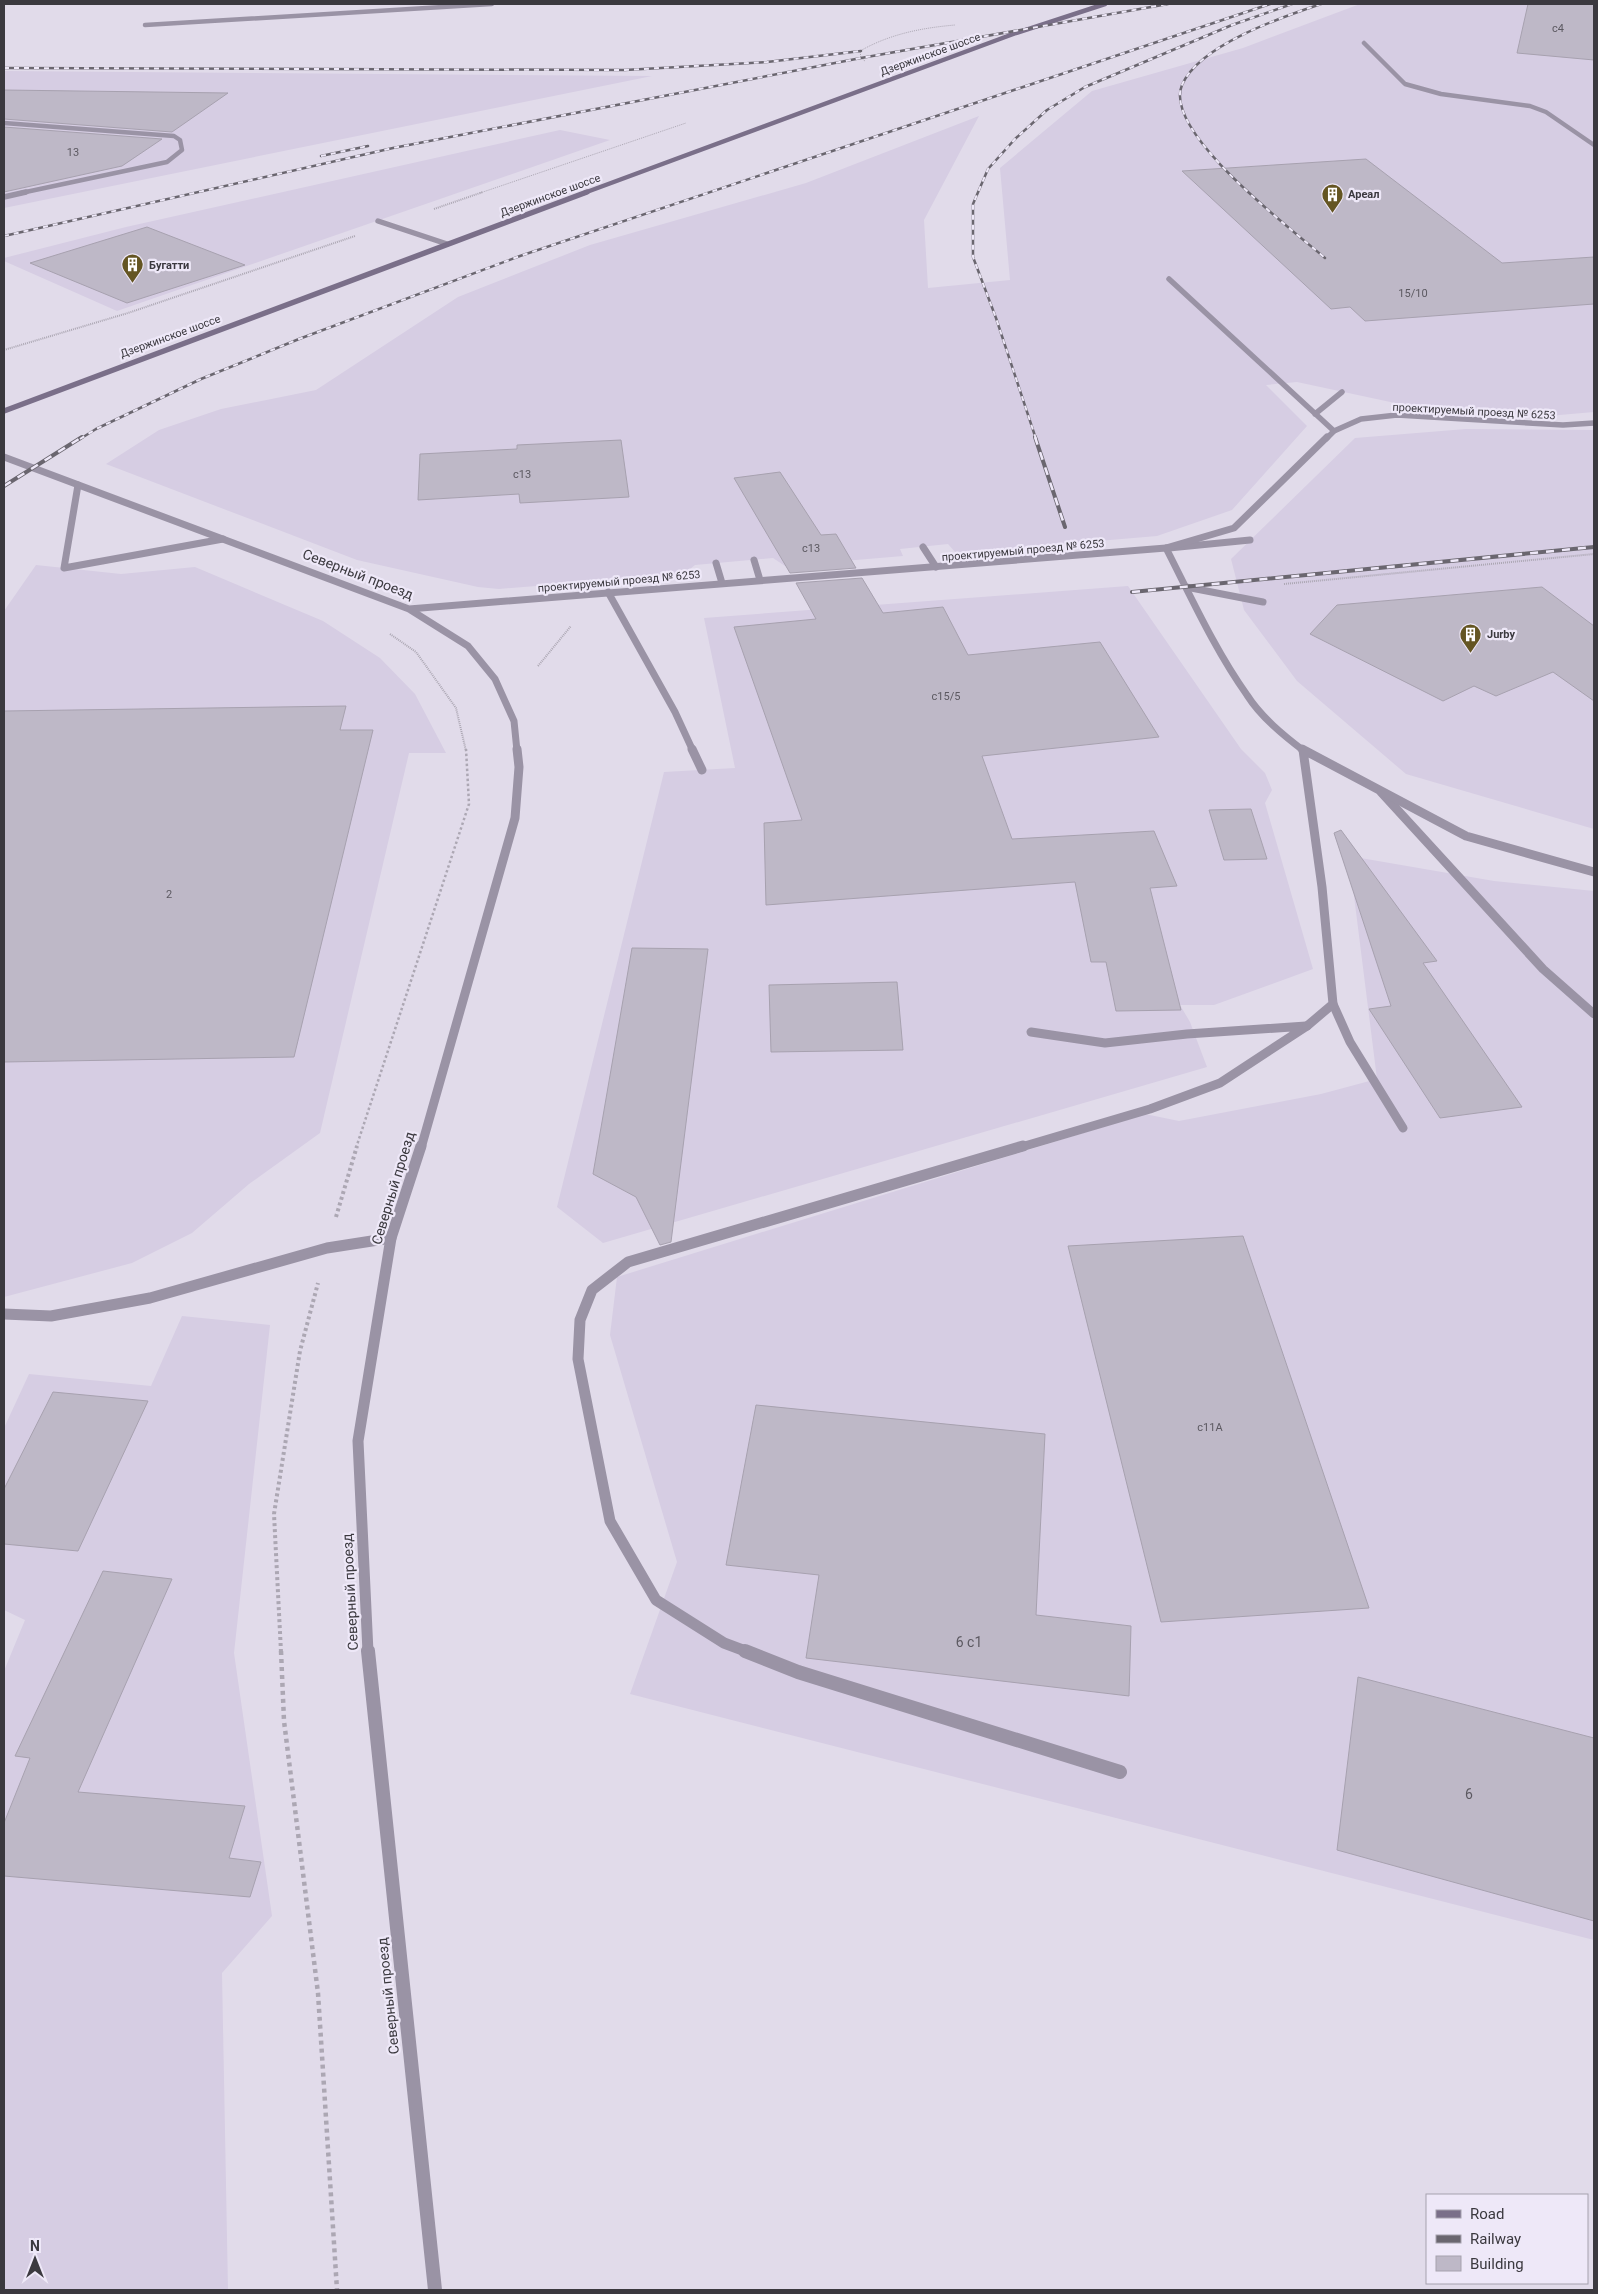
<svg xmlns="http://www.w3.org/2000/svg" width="1598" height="2294" font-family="Roboto,sans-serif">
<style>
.built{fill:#d6cde3}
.building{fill:#beb8c7;stroke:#a7a1af}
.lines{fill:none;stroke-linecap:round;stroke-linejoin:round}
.path-far4{stroke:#aca7b3;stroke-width:1;stroke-dasharray:1 1;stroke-linecap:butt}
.path-far3{stroke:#aca7b3;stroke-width:2;stroke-dasharray:1 1;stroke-linecap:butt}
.path-far2{stroke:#aca7b3;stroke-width:2.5;stroke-dasharray:2.5 2.5;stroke-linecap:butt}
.path-far1{stroke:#aca7b3;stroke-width:4;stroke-dasharray:3 3;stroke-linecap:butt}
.path{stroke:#aca7b3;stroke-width:4.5;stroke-dasharray:4 4;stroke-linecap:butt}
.service-far5{stroke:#9a93a5;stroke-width:4.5}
.service-far4{stroke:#9a93a5;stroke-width:5.5}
.service-far3{stroke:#9a93a5;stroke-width:7}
.service-far2{stroke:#9a93a5;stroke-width:9}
.service-far1{stroke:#9a93a5;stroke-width:11}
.service{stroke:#9a93a5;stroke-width:14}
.minor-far1{stroke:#9a93a5;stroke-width:7}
.minor{stroke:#9a93a5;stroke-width:9}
.tertiary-far4{stroke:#9a93a5;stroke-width:5.5}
.tertiary-far3{stroke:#9a93a5;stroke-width:7}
.tertiary-far2{stroke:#9a93a5;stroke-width:9}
.tertiary-far1{stroke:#9a93a5;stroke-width:11}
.tertiary{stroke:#9a93a5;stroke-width:14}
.secondary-far1{stroke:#7a6f89;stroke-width:4.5}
.secondary{stroke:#7a6f89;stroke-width:5.5}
.rail-far1-casing{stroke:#6a666f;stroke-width:2.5}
.rail-casing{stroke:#6a666f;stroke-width:4}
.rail-far1{stroke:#eee8f8;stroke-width:2;stroke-dasharray:5;stroke-linecap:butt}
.rail{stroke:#eee8f8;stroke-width:2.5;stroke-dasharray:8;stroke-linecap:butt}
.labels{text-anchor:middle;stroke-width:4.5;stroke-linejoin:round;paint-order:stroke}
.number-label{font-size:11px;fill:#5c5961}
.far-street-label{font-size:11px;fill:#3b393f;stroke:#eee8f8}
.far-poi-label{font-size:11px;font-weight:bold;fill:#3b393f;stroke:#eee8f8;text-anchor:start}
.street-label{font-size:14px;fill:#3b393f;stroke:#eee8f8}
.near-number-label{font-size:14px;fill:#5c5961}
</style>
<rect width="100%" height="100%" fill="#e1dbea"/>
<path class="built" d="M 1360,4 L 1594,4 L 1594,412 L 1548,416 L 1423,409 L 1297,382 L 1266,385 L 1307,426 L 1232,510 L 1157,536 L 956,553 L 948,544 L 900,549 L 903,556 L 785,566 L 773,558 L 695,565 L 684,574 L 499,589 L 478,587 L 357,560 L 106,464 L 159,430 L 221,409 L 316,390 L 458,297 L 590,245 L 806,183 L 979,116 L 924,220 L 928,288 L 1010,280 L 1000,168 L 1092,91 L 1243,48 Z
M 4,71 L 652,76 L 4,208 Z
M 560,130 L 610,140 L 117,311 L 4,261 L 4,258 L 126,227 Z
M 1466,429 L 1594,430 L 1594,829 L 1406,774 L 1297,681 L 1244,610 L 1231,559 L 1355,438 Z
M 36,565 L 121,574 L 195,567 L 323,621 L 380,658 L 415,694 L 446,753 L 409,753 L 320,1133 L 249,1184 L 192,1233 L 132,1263 L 4,1297 L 4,611 Z
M 1128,586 L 1241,749 L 1265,773 L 1272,790 L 1265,803 L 1313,969 L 1214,1005 L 1180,1005 L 1190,1022 L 1207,1067 L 603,1243 L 557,1207 L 664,772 L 735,768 L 704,618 Z
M 1349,856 L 1494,881 L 1594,891 L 1594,1940 L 630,1694 L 677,1562 L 610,1335 L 617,1277 L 1145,1114 L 1179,1121 L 1321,1094 L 1377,1079 Z
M 182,1316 L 270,1325 L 234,1653 L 272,1916 L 222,1973 L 228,2290 L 4,2290 L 4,1671 L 25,1620 L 4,1610 L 4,1428 L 29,1374 L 151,1386 Z"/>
<path class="building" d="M 1528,4 L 1594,4 L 1594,60 L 1517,53 Z
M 4,90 L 228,93 L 172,132 L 4,119 Z
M 4,127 L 162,139 L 122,166 L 4,192 Z
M 1366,159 L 1502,263 L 1594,257 L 1594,304 L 1365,321 L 1350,307 L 1331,309 L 1182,171 Z
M 147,227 L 245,265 L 127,303 L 30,263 Z
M 621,440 L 629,497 L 520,503 L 519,494 L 418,500 L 420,454 L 517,449 L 517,445 Z
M 780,472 L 821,535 L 836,534 L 856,568 L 790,573 L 734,478 Z
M 862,578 L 883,613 L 943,607 L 968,655 L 1100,642 L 1159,737 L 982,756 L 1012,839 L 1154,831 L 1177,886 L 1150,888 L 1181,1010 L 1116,1011 L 1106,962 L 1091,962 L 1075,882 L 766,905 L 764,823 L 802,820 L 734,627 L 816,619 L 796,583 Z
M 1542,587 L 1594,626 L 1594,701 L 1553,672 L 1496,696 L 1474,686 L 1443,701 L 1310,634 L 1337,605 Z
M 346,706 L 340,730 L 373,730 L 294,1057 L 4,1062 L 4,711 Z
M 1251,809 L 1267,859 L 1224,860 L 1209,810 Z
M 1341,830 L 1437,961 L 1423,963 L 1522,1107 L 1440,1118 L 1369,1009 L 1391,1006 L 1334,833 Z
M 632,948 L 708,949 L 671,1242 L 660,1245 L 636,1197 L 593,1174 Z
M 897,982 L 903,1050 L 771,1052 L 769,985 Z
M 1243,1236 L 1369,1608 L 1161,1622 L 1068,1246 Z
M 53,1392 L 148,1401 L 78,1551 L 4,1544 L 4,1489 Z
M 756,1405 L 1045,1434 L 1036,1615 L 1131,1626 L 1129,1696 L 806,1658 L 819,1575 L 726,1565 Z
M 103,1571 L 172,1579 L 78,1792 L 245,1806 L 229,1858 L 261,1862 L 250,1897 L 4,1876 L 4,1823 L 30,1758 L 15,1756 Z
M 1358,1677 L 1594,1738 L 1594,1921 L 1337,1850 Z"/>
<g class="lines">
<path class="path-far4" d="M 865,61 L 861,58 L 860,51 C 890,34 921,28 955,25
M 480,193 L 686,123"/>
<path class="path-far3" d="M 434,209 L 483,192
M 4,350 L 128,313 L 355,236
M 1284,584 L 1594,554
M 390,634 L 416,652 L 456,708 L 466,751
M 538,666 L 571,626"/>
<path class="path-far2" d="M 356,1148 L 469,804 L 466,749"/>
<path class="path-far1" d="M 336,1217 L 357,1146
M 281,1652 L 274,1514 L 300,1351 L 318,1283"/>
<path class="path" d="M 281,1651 L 284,1721 L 318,1993 L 337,2290"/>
<path class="service-far5" d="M 145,25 L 492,4
M 1364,43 L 1405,84 L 1441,94 L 1530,106 L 1546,112 L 1594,145
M 4,123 L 174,136 L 180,140 L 182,150 L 167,162 L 21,193"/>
<path class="service-far4" d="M 4,197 L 26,192
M 378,221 L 447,244
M 1169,279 L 1334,431
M 1315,414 L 1342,392"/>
<path class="service-far3" d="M 78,485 L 64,568 L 223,539
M 923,547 L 936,567
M 1169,548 L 1250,540
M 754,560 L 760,580
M 716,563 L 722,583
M 1186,587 L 1263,602
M 608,592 L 675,712 L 693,751"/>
<path class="service-far2" d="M 692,749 L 702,770
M 1381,792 L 1543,969 L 1594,1014
M 1333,1004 L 1350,1042 L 1403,1128
M 1031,1032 L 1105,1043 L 1187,1034 L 1306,1026
M 1018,1148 L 1150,1109 L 1220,1083 L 1307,1026"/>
<path class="service-far1" d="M 4,1314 L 51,1316 L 150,1298 L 327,1248 L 391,1238
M 748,1652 L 724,1643 L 656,1600 L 610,1521 L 578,1359 L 580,1320 L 592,1290 L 628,1262 L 1023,1146"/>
<path class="service" d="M 745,1651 L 798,1672 L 1120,1772"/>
<path class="minor-far1" d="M 1166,548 C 1191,597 1215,650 1247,695 C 1261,717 1283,735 1304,751"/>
<path class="minor" d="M 1302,749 L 1466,836 L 1594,872
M 1303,750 L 1322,887 L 1333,1004 L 1307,1026"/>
<path class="tertiary-far4" d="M 1326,439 L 1334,431 L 1361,419 L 1397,415 L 1563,425 L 1594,423"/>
<path class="tertiary-far3" d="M 4,457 L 409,609 L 468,646 L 495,679 L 514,721 L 517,751
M 409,609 L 1166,548 L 1234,528 L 1327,437"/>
<path class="tertiary-far2" d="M 421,1148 L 515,818 L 519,767 L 517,749"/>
<path class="tertiary-far1" d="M 368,1652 L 358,1441 L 391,1238 L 421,1146"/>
<path class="tertiary" d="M 368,1651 L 435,2290"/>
<path class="secondary-far1" d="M 584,193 L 1016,33 L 1105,4"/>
<path class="secondary" d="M 4,411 L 587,192"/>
<defs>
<path id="rail-far1" d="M 1321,4 C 1282,17 1199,45 1182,85 C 1162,132 1293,230 1325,258
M 4,68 L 625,70 L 767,62 L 861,51
M 321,156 L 368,146
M 4,236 L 393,148 L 861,58 L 1168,4
M 80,439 L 96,429 L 201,379 L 299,339 L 520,256 L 1270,4
M 1036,439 L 996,318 L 973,257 L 973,204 L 988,169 L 1015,139 L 1047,110 L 1085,87 L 1232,25 L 1292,4"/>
<path id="rail" d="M 1035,437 L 1065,527
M 4,486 L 82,437
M 1132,592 L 1594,547"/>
</defs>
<use href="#rail-far1" class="rail-far1-casing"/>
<use href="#rail" class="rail-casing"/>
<use href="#rail-far1" class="rail-far1"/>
<use href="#rail" class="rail"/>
</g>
<defs>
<symbol id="building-pin" viewBox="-11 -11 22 30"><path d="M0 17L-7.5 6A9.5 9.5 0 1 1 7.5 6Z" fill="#645522" stroke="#eee8f8"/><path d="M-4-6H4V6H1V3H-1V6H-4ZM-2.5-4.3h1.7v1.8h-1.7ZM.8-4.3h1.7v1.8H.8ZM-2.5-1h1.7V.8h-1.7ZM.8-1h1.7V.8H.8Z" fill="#fff"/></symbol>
</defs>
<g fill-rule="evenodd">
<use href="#building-pin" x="1320" y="182" width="25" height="34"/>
<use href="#building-pin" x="120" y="252" width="25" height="34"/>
<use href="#building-pin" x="1458" y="622" width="25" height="34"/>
</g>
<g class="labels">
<g class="number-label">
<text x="1558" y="32">с4</text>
<text x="73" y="156">13</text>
<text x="1413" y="297">15/10</text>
<text x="522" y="478">с13</text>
<text x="811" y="552">с13</text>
<text x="946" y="700">с15/5</text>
<text x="169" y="898">2</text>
<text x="1210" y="1431">с11А</text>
</g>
<g class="far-street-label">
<text transform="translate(930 54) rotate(-20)" y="4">Дзержинское шоссе</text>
<text transform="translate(550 195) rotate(-20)" y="4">Дзержинское шоссе</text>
<text transform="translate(170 336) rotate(-20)" y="4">Дзержинское шоссе</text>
<text transform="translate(1474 411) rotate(3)" y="4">проектируемый проезд № 6253</text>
<text transform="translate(1023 550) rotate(-5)" y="4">проектируемый проезд № 6253</text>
<text transform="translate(619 581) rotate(-5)" y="4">проектируемый проезд № 6253</text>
</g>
<g class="far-poi-label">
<text x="1348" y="198">Ареал</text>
<text x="149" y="269">Бугатти</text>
<text x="1487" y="638">Jurby</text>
</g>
<g class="street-label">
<text transform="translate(358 574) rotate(21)" y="5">Северный проезд</text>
<text transform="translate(393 1188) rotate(-73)" y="5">Северный проезд</text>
<text transform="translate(350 1592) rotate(-93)" y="5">Северный проезд</text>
<text transform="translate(388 1996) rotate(-96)" y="5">Северный проезд</text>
</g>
<g class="near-number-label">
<text x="969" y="1647">6 с1</text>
<text x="1469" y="1799">6</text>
</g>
</g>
<rect width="1598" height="2294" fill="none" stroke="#3b393f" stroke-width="10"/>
<rect x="1426" y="2194" width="162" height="90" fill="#eee8f8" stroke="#a6a2ae"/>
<rect x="1436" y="2210" width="25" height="8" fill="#7a6f89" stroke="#a6a2ae"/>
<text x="1470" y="2219" font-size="15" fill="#3b393f">Road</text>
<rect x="1436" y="2235" width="25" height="8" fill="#6a666f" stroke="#a6a2ae"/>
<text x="1470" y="2244" font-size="15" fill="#3b393f">Railway</text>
<rect x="1436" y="2256" width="25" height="15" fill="#beb8c7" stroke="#a6a2ae"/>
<text x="1470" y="2269" font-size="15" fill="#3b393f">Building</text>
<g transform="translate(35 2259)" stroke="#eee8f8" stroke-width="4" paint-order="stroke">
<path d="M0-4L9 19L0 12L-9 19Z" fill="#3b393f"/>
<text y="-8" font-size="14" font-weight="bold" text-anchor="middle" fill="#3b393f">N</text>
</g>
</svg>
